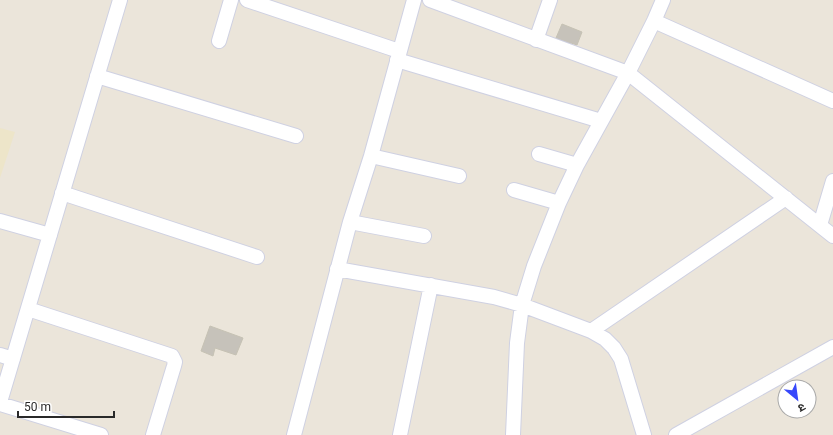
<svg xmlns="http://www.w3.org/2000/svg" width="833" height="435" font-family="Roboto,'Noto Sans Devanagari',sans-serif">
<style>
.education{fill:#ede5c9}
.building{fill:#c6c2ba;stroke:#c6c2b4}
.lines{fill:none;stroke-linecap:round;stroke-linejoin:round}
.minor-casing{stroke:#cfd1e2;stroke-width:16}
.minor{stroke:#fff;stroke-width:14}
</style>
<rect width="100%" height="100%" fill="#ebe5da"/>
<path class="education" d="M 0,128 L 15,132 L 0,178 Z"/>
<path class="building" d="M 562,24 L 582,32 L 577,45 L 571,43 L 567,50 L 553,45 Z
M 210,326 L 243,338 L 236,355 L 215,348 L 213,356 L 201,351 Z"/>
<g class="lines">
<defs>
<path id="minor" d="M 247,0 L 399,51
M 430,0 L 628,73 L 833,236
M 654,21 L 833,101
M 536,40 L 550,0
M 219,41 L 231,0
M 397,60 L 601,121
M 97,76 L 296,136
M 539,154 L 577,165
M 371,156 L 459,176
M 514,190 L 559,203
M 62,193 L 257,257
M 0,221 L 50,235
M 350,222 L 424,236
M 820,225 L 833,181
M 337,269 L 494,297 L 522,305 L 591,331 L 605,339 L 614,348 L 621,359 L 644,435
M 28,309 L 172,356 L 175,362 L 174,366 L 153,435
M 591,331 L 786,198
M 0,355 L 13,359
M 0,402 L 120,0
M 0,404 L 101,435
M 294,435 L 350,222 L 371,156 L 414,0
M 400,435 L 431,285
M 513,435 L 517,343 L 522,305 L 534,266 L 559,203 L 577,165 L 628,73 L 654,21 L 663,0
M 676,435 L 833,347"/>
</defs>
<use href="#minor" class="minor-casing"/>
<use href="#minor" class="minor"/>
</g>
<g transform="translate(797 399) rotate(151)"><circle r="19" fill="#ffffff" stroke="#a9a9a9"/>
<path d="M0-3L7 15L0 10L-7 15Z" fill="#3748fb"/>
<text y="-6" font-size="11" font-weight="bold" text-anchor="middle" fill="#292929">उ</text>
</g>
<path d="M18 411v6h96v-6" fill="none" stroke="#292929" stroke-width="2"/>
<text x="24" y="411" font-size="12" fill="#292929" stroke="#ffffff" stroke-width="3" paint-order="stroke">50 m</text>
</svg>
